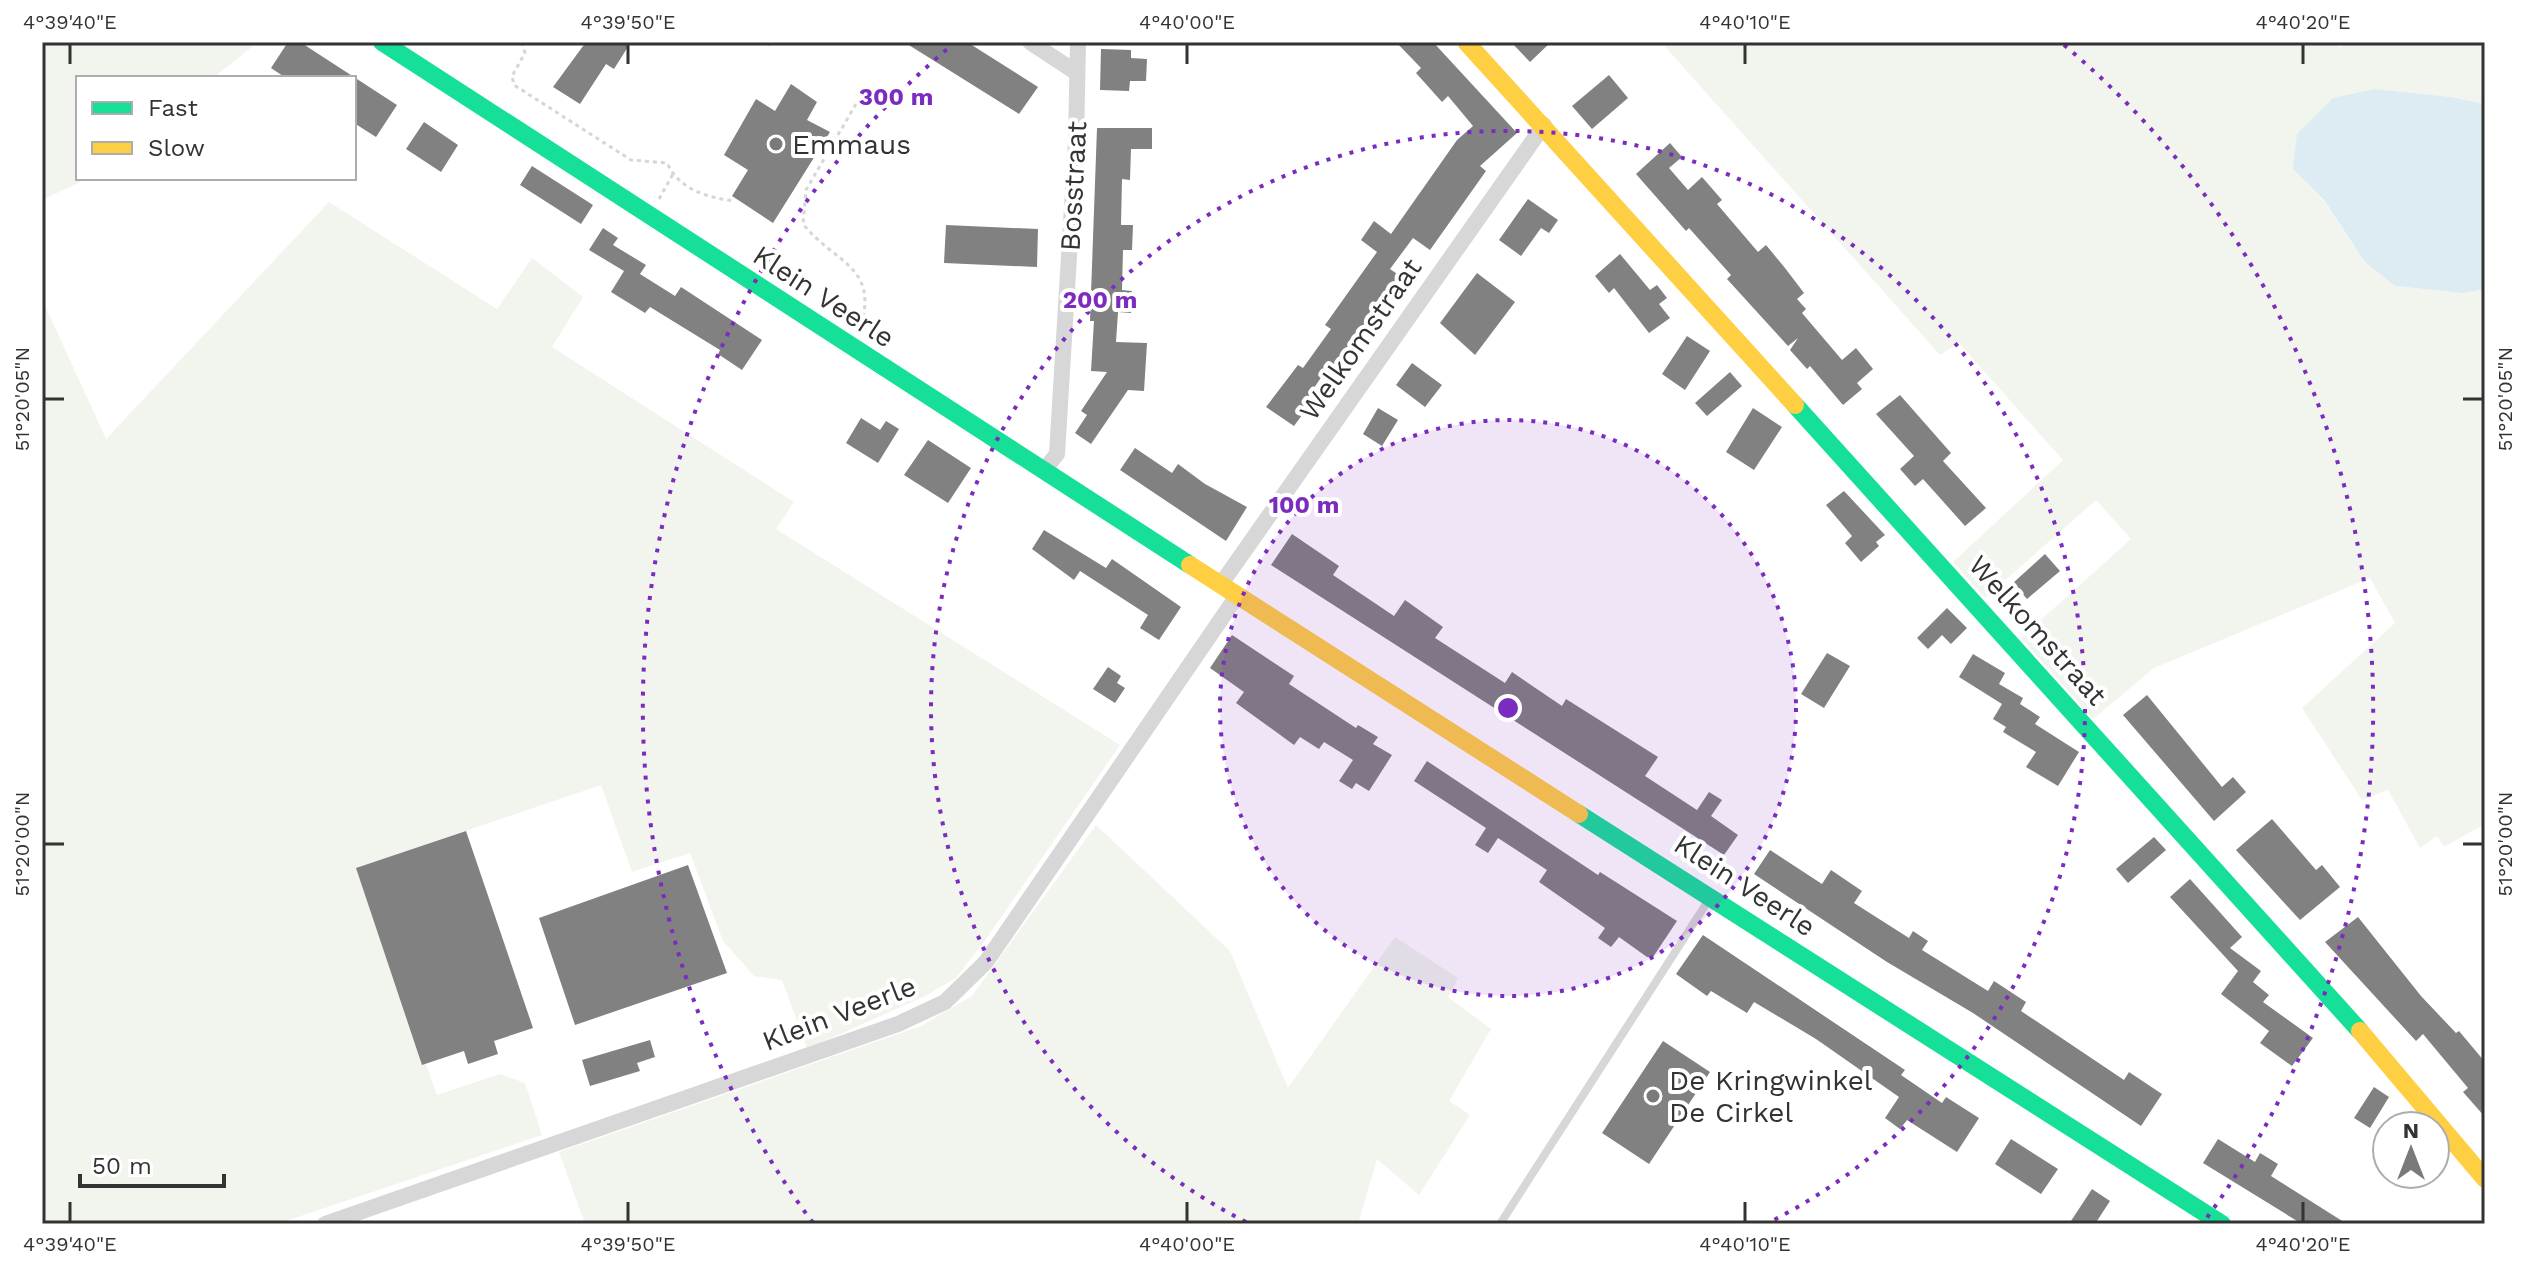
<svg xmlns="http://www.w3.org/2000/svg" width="2527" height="1266" font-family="'Work Sans',sans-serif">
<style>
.green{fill:#f1f5ed}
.water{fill:#ddebf3}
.building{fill:#818181}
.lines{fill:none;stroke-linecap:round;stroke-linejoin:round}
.path{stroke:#d6d6d6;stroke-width:3;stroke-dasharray:4 4;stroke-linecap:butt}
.lane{stroke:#d7d7d7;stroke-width:8}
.street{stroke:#d7d7d7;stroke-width:16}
.fast{stroke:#16e098;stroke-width:18}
.slow{stroke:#ffcf43;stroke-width:18}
.ticks{fill:none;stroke:#333;stroke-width:3}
.ring{fill:none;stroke:#7b2cbf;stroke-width:4;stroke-dasharray:4 8}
.poi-dot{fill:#7a7a7a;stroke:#fff;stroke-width:3}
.labels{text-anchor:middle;stroke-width:8;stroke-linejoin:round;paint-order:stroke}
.poi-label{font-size:28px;fill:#333;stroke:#fff;text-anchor:start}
.street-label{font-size:28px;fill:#333;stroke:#fff}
.centre{fill:#7b2cbf;stroke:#fff;stroke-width:4}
.ring-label{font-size:24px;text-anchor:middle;font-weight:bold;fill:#7b2cbf;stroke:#fff;stroke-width:8;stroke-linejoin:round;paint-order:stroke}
.neatline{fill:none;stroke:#333;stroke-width:3}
.ticks-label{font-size:20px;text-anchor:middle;fill:#333}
</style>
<rect width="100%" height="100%" fill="#fff"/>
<path class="green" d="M 42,42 L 258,42 L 213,78 L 78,78 L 78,178 L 89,178 L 42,200 Z
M 1661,42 L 2341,42 L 2339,48 L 2346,42 L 2485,44 L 2485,104 L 2450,97 L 2375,89 L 2293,169 L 2324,201 L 2365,262 L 2395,286 L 2463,293 L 2485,289 L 2485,824 L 2444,847 L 2437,836 L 2420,848 L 2388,790 L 2362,800 L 2302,708 L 2395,623 L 2370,578 L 2154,668 L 2093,719 L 2021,638 L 2131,539 L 2096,500 L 1985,598 L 1953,562 L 2063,460 L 1959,343 L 1940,355 Z
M 329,202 L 497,309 L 532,258 L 583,297 L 552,347 L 794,502 L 776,529 L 1120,745 L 986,939 L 956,978 L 925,996 L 807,1049 L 782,980 L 754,976 L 723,941 L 690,853 L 632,872 L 601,785 L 356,868 L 437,1095 L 500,1074 L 525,1083 L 542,1135 L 277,1224 L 42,1224 L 42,299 L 106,439 Z
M 1096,825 L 1230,951 L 1288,1088 L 1395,937 L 1458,978 L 1448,997 L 1491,1029 L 1449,1101 L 1470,1115 L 1419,1195 L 1377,1159 L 1358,1224 L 585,1224 L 559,1152 L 921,1026 L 972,996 Z"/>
<path class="water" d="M 2375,89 L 2451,97 L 2485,104 L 2485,289 L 2463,293 L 2395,286 L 2365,262 L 2324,200 L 2293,169 L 2297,134 L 2333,98 Z"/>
<path class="building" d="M 288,42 L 300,42 L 397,105 L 376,137 L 354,123 L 354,78 L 286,78 L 271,68 Z
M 586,42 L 631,42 L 614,69 L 606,64 L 580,104 L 553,87 Z
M 904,42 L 967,42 L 1038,87 L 1019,114 Z
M 1396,42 L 1433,42 L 1517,133 L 1480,166 L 1486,171 L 1430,250 L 1413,238 L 1390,269 L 1406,280 L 1394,298 L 1391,296 L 1333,379 L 1324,373 L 1308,397 L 1313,400 L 1294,426 L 1266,407 L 1298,365 L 1303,368 L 1331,329 L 1325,325 L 1377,252 L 1361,240 L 1374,221 L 1391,234 L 1457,140 L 1473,126 L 1448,96 L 1442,102 L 1416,73 L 1421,68 Z
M 1511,42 L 1551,42 L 1530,62 Z
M 1101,49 L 1131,50 L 1131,58 L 1147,59 L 1146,81 L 1130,81 L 1129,91 L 1100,90 Z
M 1609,75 L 1628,98 L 1592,129 L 1572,106 Z
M 791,84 L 817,102 L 807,120 L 830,132 L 773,223 L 732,196 L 748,170 L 724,155 L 756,99 L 775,111 Z
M 424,122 L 458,145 L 441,172 L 406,149 Z
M 1097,128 L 1152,128 L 1152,149 L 1131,149 L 1130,180 L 1122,179 L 1121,225 L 1133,225 L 1132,250 L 1123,250 L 1122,290 L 1132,291 L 1131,313 L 1118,312 L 1116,342 L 1147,343 L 1144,391 L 1128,390 L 1091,444 L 1075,433 L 1087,415 L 1081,411 L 1107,372 L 1091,371 L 1094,321 L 1090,321 Z
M 1670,143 L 1682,157 L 1669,168 L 1688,190 L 1702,177 L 1722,200 L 1717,204 L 1758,252 L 1766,245 L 1785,268 L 1804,293 L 1797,299 L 1806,309 L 1802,313 L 1842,360 L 1856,348 L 1873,369 L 1857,383 L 1862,389 L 1843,405 L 1810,366 L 1807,369 L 1790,350 L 1798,338 L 1788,346 L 1727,279 L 1731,275 L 1689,228 L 1686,231 L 1636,174 Z
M 532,166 L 593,205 L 581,224 L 520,185 Z
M 1528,199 L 1558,220 L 1549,233 L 1541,228 L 1521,256 L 1499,240 Z
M 946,225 L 1038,229 L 1037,267 L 944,263 Z
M 603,228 L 618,238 L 613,245 L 646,265 L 640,274 L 675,296 L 681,287 L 762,340 L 742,370 L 718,354 L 720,350 L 650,307 L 645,313 L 611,292 L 624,271 L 589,250 Z
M 1620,254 L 1650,290 L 1657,285 L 1667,298 L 1659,304 L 1670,318 L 1649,333 L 1614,288 L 1609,293 L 1595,276 Z
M 1477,273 L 1515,302 L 1475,355 L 1440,323 Z
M 1687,336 L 1710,351 L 1685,390 L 1662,374 Z
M 1412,363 L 1442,385 L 1425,407 L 1396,385 Z
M 1730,372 L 1742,386 L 1707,416 L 1695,403 Z
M 1900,395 L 1951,453 L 1943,461 L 1986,508 L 1965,526 L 1923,479 L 1915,486 L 1900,469 L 1914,456 L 1876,414 Z
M 1378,408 L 1398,420 L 1382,446 L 1363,434 Z
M 1753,408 L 1782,427 L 1754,470 L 1726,452 Z
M 861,418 L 880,430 L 886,421 L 899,429 L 878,463 L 846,443 Z
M 928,440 L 971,468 L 948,503 L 904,475 Z
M 1135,448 L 1172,473 L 1178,464 L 1205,484 L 1247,507 L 1226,541 L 1120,470 Z
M 1844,491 L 1885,535 L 1876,542 L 1879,546 L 1861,562 L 1845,543 L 1852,536 L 1826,505 Z
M 1044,530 L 1106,568 L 1112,559 L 1181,607 L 1159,640 L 1140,628 L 1148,615 L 1080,571 L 1074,580 L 1032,549 Z
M 1292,534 L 1339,566 L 1333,575 L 1394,616 L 1405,600 L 1443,627 L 1435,638 L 1505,683 L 1512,672 L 1562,706 L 1566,699 L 1658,757 L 1645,776 L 1697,810 L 1709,792 L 1722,800 L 1711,816 L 1738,835 L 1724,855 L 1271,565 Z
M 2045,554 L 2060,571 L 2027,599 L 2013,583 Z
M 1947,608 L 1967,628 L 1951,644 L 1942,635 L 1928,649 L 1917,638 Z
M 1232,635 L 1294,676 L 1289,684 L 1356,728 L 1358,725 L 1378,737 L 1373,744 L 1392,755 L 1369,791 L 1356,783 L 1352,789 L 1339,781 L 1353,760 L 1324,742 L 1319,749 L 1300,737 L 1294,745 L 1236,703 L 1244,692 L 1210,668 Z
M 1827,653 L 1850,666 L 1824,708 L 1801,694 Z
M 1973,654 L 2005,673 L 1999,684 L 2023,698 L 2020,704 L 2040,717 L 2035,724 L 2079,752 L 2058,786 L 2026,767 L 2036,752 L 2003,732 L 2006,727 L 1993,719 L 2002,704 L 1959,677 Z
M 1108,667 L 1121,676 L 1117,683 L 1125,688 L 1115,703 L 1093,689 Z
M 2147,695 L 2222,787 L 2233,777 L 2246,792 L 2214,821 L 2123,715 Z
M 1427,761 L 1598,875 L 1600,872 L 1677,921 L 1653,957 L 1647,957 L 1619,937 L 1611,947 L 1598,938 L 1605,928 L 1539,882 L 1547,870 L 1498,838 L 1488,853 L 1475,845 L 1486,828 L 1414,781 Z
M 2272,819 L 2316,870 L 2322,865 L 2340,887 L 2300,920 L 2236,850 Z
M 466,831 L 533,1028 L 494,1041 L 498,1054 L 468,1064 L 464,1051 L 422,1065 L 356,868 Z
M 2154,837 L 2166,850 L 2128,883 L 2116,869 Z
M 1770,850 L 1822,884 L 1831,870 L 1862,891 L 1854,903 L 1909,938 L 1913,931 L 1928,941 L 1922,950 L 1988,991 L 1994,981 L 2026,1002 L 2021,1011 L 2124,1080 L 2129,1072 L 2162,1094 L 2141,1126 L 1973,1013 L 1887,962 L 1754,874 Z
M 688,865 L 727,973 L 575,1025 L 539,918 Z
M 2190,879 L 2242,937 L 2230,948 L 2261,971 L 2253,982 L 2269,995 L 2263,1002 L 2313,1038 L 2292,1066 L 2260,1043 L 2269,1031 L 2221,994 L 2238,971 L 2170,897 Z
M 2358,917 L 2421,996 L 2456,1033 L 2459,1031 L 2485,1062 L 2485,1117 L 2463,1092 L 2468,1088 L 2423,1034 L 2416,1041 L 2325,942 Z
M 1703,935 L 1905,1070 L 1901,1075 L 1942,1103 L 1946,1097 L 1979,1118 L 1957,1152 L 1907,1120 L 1900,1129 L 1885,1118 L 1899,1097 L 1816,1039 L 1754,1002 L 1747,1013 L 1711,991 L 1707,996 L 1676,974 Z
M 650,1040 L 655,1057 L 637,1063 L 640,1071 L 590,1086 L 582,1060 Z
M 1663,1041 L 1710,1072 L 1649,1164 L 1602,1133 Z
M 2374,1087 L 2389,1097 L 2370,1128 L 2354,1118 Z
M 2011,1139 L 2058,1169 L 2041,1194 L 1995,1164 Z
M 2218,1139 L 2255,1162 L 2260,1153 L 2278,1164 L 2271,1176 L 2347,1224 L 2302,1224 L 2203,1163 Z
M 2092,1189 L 2110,1201 L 2095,1224 L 2069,1224 Z"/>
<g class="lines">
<path class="path" d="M 522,42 L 525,53 L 512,76 L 514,85 L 631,160 L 667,163 C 680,190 706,197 734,201
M 768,42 L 771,49
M 860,97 L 806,190 L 803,224 C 835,264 880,266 860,329
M 659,199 L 673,174"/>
<path class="lane" d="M 1500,1224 L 1708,901"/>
<path class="street" d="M 1030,42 L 1077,73
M 1045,469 L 1057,454 L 1076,141 L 1078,42
M 1221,584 L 1544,125
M 325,1224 L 898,1024 L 945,1002 L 986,962 L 1237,596"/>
<path class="fast" d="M 382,42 L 1190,565
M 1795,405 L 2360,1031
M 1579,814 L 2222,1224"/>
<path class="slow" d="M 1466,42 L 1795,405
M 1190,565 L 1579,814
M 2360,1031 L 2485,1179"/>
</g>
<path class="ticks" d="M 70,44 L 70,64M 628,44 L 628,64M 1187,44 L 1187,64M 1745,44 L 1745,64M 2303,44 L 2303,64M 44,399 L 64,399M 2463,399 L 2483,399M 44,844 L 64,844M 2463,844 L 2483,844M 70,1202 L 70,1222M 628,1202 L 628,1222M 1187,1202 L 1187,1222M 1745,1202 L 1745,1222M 2303,1202 L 2303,1222"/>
<circle cx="1508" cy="708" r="288" fill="#7b2cbf" fill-opacity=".12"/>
<g class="ring">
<circle cx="1508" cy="708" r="288"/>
<path d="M1246 1222A577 577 0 1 1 1770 1222"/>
<path d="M813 1223A865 865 0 0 1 952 45M2064 45A865 865 0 0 1 2203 1223"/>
</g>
<g class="poi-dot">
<circle cx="776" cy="144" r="8"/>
<circle cx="1653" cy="1096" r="8"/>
</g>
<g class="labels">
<g class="poi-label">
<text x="792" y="154">Emmaus</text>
<text x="1669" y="1090">De Kringwinkel<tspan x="1669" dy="32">De Cirkel</tspan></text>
</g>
<g class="street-label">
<text transform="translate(1073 186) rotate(-87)" y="10">Bosstraat</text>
<text transform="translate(824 296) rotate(33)" y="10">Klein Veerle</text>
<text transform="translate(1360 339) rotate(-55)" y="10">Welkomstraat</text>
<text transform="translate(2038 630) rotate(48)" y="10">Welkomstraat</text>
<text transform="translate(1745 885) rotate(33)" y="10">Klein Veerle</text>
<text transform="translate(839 1013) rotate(-21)" y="10">Klein Veerle</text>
</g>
</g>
<circle cx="1508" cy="708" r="12" class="centre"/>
<g class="ring-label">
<text x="896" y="105">300 m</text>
<text x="1100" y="308">200 m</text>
<text x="1304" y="513">100 m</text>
</g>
<rect width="2527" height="1266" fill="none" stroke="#ffffff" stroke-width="88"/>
<rect x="76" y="76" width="280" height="104" fill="#ffffff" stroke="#adadad" stroke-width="2"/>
<rect x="92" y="102" width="40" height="12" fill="#16e098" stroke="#adadad" stroke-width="2"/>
<text x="148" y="116" font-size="24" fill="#333333">Fast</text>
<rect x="92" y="142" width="40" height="12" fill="#ffcf43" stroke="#adadad" stroke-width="2"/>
<text x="148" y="156" font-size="24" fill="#333333">Slow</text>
<g transform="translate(2411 1150)"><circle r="38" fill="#ffffff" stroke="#adadad" stroke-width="2"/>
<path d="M0-6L14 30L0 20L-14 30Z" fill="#7a7a7a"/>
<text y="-12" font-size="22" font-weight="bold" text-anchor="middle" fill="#333333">N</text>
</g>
<path d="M80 1174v12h144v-12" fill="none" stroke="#333333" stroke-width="4"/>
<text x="92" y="1174" font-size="24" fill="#333333" stroke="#ffffff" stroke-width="6" paint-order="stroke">50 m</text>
<rect x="44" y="44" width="2439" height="1178" class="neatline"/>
<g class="ticks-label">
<text x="70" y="29">4°39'40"E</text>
<text x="628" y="29">4°39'50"E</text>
<text x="1187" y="29">4°40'00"E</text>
<text x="1745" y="29">4°40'10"E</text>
<text x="2303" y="29">4°40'20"E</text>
<text transform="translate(22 399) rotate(-90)" y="7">51°20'05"N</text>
<text transform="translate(2505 399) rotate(-90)" y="7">51°20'05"N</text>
<text transform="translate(22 844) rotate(-90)" y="7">51°20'00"N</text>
<text transform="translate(2505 844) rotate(-90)" y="7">51°20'00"N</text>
<text x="70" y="1251">4°39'40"E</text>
<text x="628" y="1251">4°39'50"E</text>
<text x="1187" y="1251">4°40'00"E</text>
<text x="1745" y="1251">4°40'10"E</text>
<text x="2303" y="1251">4°40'20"E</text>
</g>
</svg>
